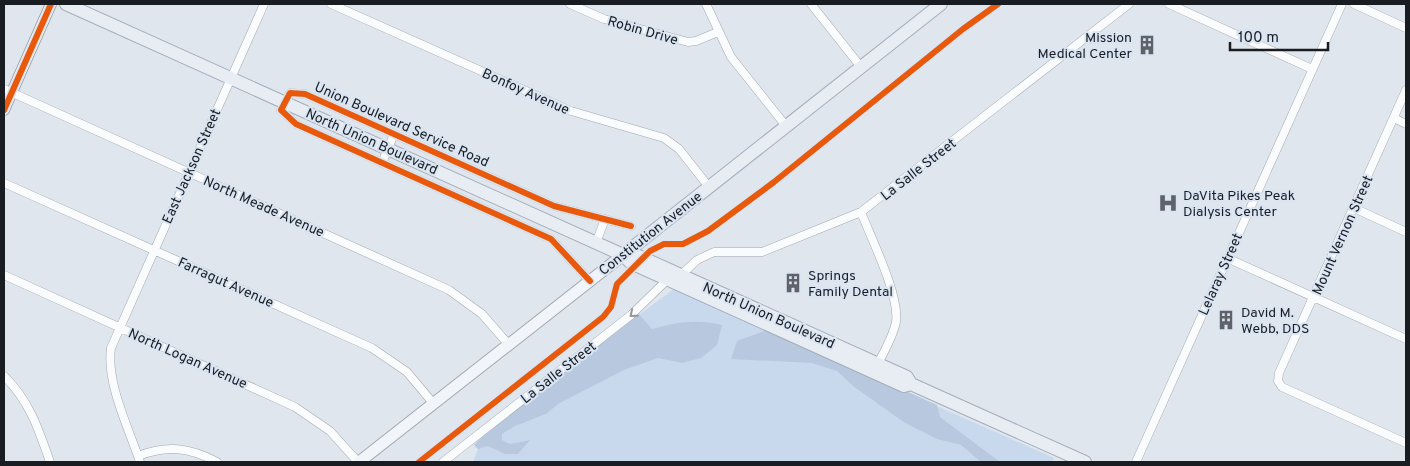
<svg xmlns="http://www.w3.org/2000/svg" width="1410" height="466" font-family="Overpass,sans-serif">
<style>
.green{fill:#c9d9ed}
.forest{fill:#b8c9df}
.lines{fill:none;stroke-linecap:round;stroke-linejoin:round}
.minor-casing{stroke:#a4a8ae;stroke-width:9}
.tertiary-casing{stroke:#a4a8ae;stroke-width:12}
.secondary-casing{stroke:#a4a8ae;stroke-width:13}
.primary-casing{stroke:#a4aebb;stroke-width:14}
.minor{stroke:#fafbfc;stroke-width:8}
.tertiary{stroke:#fafbfc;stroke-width:10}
.secondary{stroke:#f1f4f8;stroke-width:11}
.primary{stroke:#e8edf3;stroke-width:12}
.cycleway-casing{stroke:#dae5f3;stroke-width:9}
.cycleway{stroke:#e8590c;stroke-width:6}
.oneway{stroke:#95979a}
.labels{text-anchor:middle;stroke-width:4;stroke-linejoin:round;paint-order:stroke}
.street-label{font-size:14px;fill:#191d22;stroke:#dae5f3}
.poi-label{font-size:14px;fill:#191d22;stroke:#dae5f3;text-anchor:start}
</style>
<rect width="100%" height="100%" fill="#e0e6ed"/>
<path class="green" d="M 674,289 L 1054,458 L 1052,462 L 473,462 L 478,449 L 474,445 L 485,434 L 603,341 Z"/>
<path class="forest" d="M 639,314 L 652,329 C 676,322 697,319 722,325 L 717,345 L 701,358 L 682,363 L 658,358 L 624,370 L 558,404 L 546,414 L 515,426 L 502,434 L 502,440 L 510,444 L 530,440 L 518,454 L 505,454 L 488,446 L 478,449 L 474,445 L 485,434 Z
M 769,329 L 937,405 L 940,417 L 1000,462 L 981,462 L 961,445 L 937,439 L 905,423 L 853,386 L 837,371 L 812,363 L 731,359 L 737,341 Z"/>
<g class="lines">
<defs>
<path id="minor" d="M 331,4 L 571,111 L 664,138 L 679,149 L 709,187
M 570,4 L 604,19 L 688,42 L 696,41 L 718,32
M 706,4 L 731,57 L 786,126
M 811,4 L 861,67
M 1169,4 L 1312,69
M 1354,4 L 1406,28
M 4,89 L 449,290 L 482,314 L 509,345
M 1406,90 L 1279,373 L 1278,381 L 1282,387 L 1406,443
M 1394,118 L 1406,124
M 382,163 L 394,134
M 4,183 L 372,348 L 407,372 L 433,403
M 1354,208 L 1406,232
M 861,212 C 871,238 900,296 896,322 C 893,337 883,354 876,367
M 596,243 L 605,219
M 1227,258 L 1406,339
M 4,275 L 295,407 L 330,431 L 358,462
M 681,275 L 697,260 L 714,252 L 762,252 L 861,212 L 1129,4
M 590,281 L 551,239 L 296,124 L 281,110 L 290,93 L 305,94 L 554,206 L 631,226
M 4,376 C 29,400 39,430 50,462
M 138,456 C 167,445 189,447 217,462
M 140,462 C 129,429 106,383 111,348 L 264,4
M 443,462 L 631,315 L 667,280
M 1136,462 L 1342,4"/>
<path id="tertiary" d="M 4,110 L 51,4"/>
<path id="secondary" d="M 359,462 L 623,255"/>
<path id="primary" d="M 66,4 L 623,255 L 631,263 L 904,386 L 911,384
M 623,255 L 636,255 L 643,258 L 907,377 L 911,384 L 1085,462
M 623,255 L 941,4"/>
</defs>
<use href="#minor" class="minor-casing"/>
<use href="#tertiary" class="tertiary-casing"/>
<use href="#secondary" class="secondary-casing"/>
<use href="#primary" class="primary-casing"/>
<use href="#minor" class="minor"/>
<use href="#tertiary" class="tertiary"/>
<use href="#secondary" class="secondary"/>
<use href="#primary" class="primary"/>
<defs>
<path id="cycleway" d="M 4,110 L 51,4
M 590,281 L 551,239 L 296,124 L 281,110 L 290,93 L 305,94 L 554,206 L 631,226
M 419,462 L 603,317 L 611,307 L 617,284 L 650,251 L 664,244 L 683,244 L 708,231 L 774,182 L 963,29 L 998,4"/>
</defs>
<use href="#cycleway" class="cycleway-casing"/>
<use href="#cycleway" class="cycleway"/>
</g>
<defs><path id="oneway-chevron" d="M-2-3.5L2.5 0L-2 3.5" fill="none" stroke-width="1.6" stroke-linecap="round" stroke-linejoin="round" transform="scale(1.25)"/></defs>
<use class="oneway" href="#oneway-chevron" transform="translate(633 314) rotate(141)"/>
<defs>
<symbol id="building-bare" viewBox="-9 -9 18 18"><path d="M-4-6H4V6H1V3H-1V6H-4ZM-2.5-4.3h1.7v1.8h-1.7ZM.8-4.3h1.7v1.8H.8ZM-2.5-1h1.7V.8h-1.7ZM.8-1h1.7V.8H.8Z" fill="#5f6369" stroke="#dae5f3" stroke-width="2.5" paint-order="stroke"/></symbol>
<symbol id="hospital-bare" viewBox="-9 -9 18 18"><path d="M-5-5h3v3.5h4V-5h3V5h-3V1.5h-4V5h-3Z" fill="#5f6369" stroke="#dae5f3" stroke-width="2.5" paint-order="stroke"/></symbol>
</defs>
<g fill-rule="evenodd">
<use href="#building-bare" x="1133" y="31" width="28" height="28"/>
<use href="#hospital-bare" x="1154" y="189" width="28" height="28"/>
<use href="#building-bare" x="779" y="269" width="28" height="28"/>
<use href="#building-bare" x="1212" y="306" width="28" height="28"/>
</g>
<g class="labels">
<g class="street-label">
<text transform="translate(643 30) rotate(16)" y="5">Robin Drive</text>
<text transform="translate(526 91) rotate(24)" y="5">Bonfoy Avenue</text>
<text transform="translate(402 124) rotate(24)" y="5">Union Boulevard Service Road</text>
<text transform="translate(372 141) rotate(24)" y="5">North Union Boulevard</text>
<text transform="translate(191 166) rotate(-66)" y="5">East Jackson Street</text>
<text transform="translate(918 169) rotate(-38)" y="5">La Salle Street</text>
<text transform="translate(264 206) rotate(24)" y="5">North Meade Avenue</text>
<text transform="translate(650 233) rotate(-38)" y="5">Constitution Avenue</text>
<text transform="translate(1342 235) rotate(-66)" y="5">Mount Vernon Street</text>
<text transform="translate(1220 274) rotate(-66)" y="5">Lelaray Street</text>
<text transform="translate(226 282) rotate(24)" y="5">Farragut Avenue</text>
<text transform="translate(769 315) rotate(24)" y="5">North Union Boulevard</text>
<text transform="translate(188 358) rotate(24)" y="5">North Logan Avenue</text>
<text transform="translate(558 372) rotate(-38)" y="5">La Salle Street</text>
</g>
<g class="poi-label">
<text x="1132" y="42" text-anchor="end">Mission<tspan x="1132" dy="16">Medical Center</tspan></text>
<text x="1183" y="200">DaVita Pikes Peak<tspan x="1183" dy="16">Dialysis Center</tspan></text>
<text x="808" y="280">Springs<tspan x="808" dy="16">Family Dental</tspan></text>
<text x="1241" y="317">David M.<tspan x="1241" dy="16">Webb, DDS</tspan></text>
</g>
</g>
<rect width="1410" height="466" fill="none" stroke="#191d22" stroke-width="10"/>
<path d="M1230 42v8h98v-8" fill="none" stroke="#191d22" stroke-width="2.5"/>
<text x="1238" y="42" font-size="15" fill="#191d22" stroke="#dae5f3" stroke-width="4" paint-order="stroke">100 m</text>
</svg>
